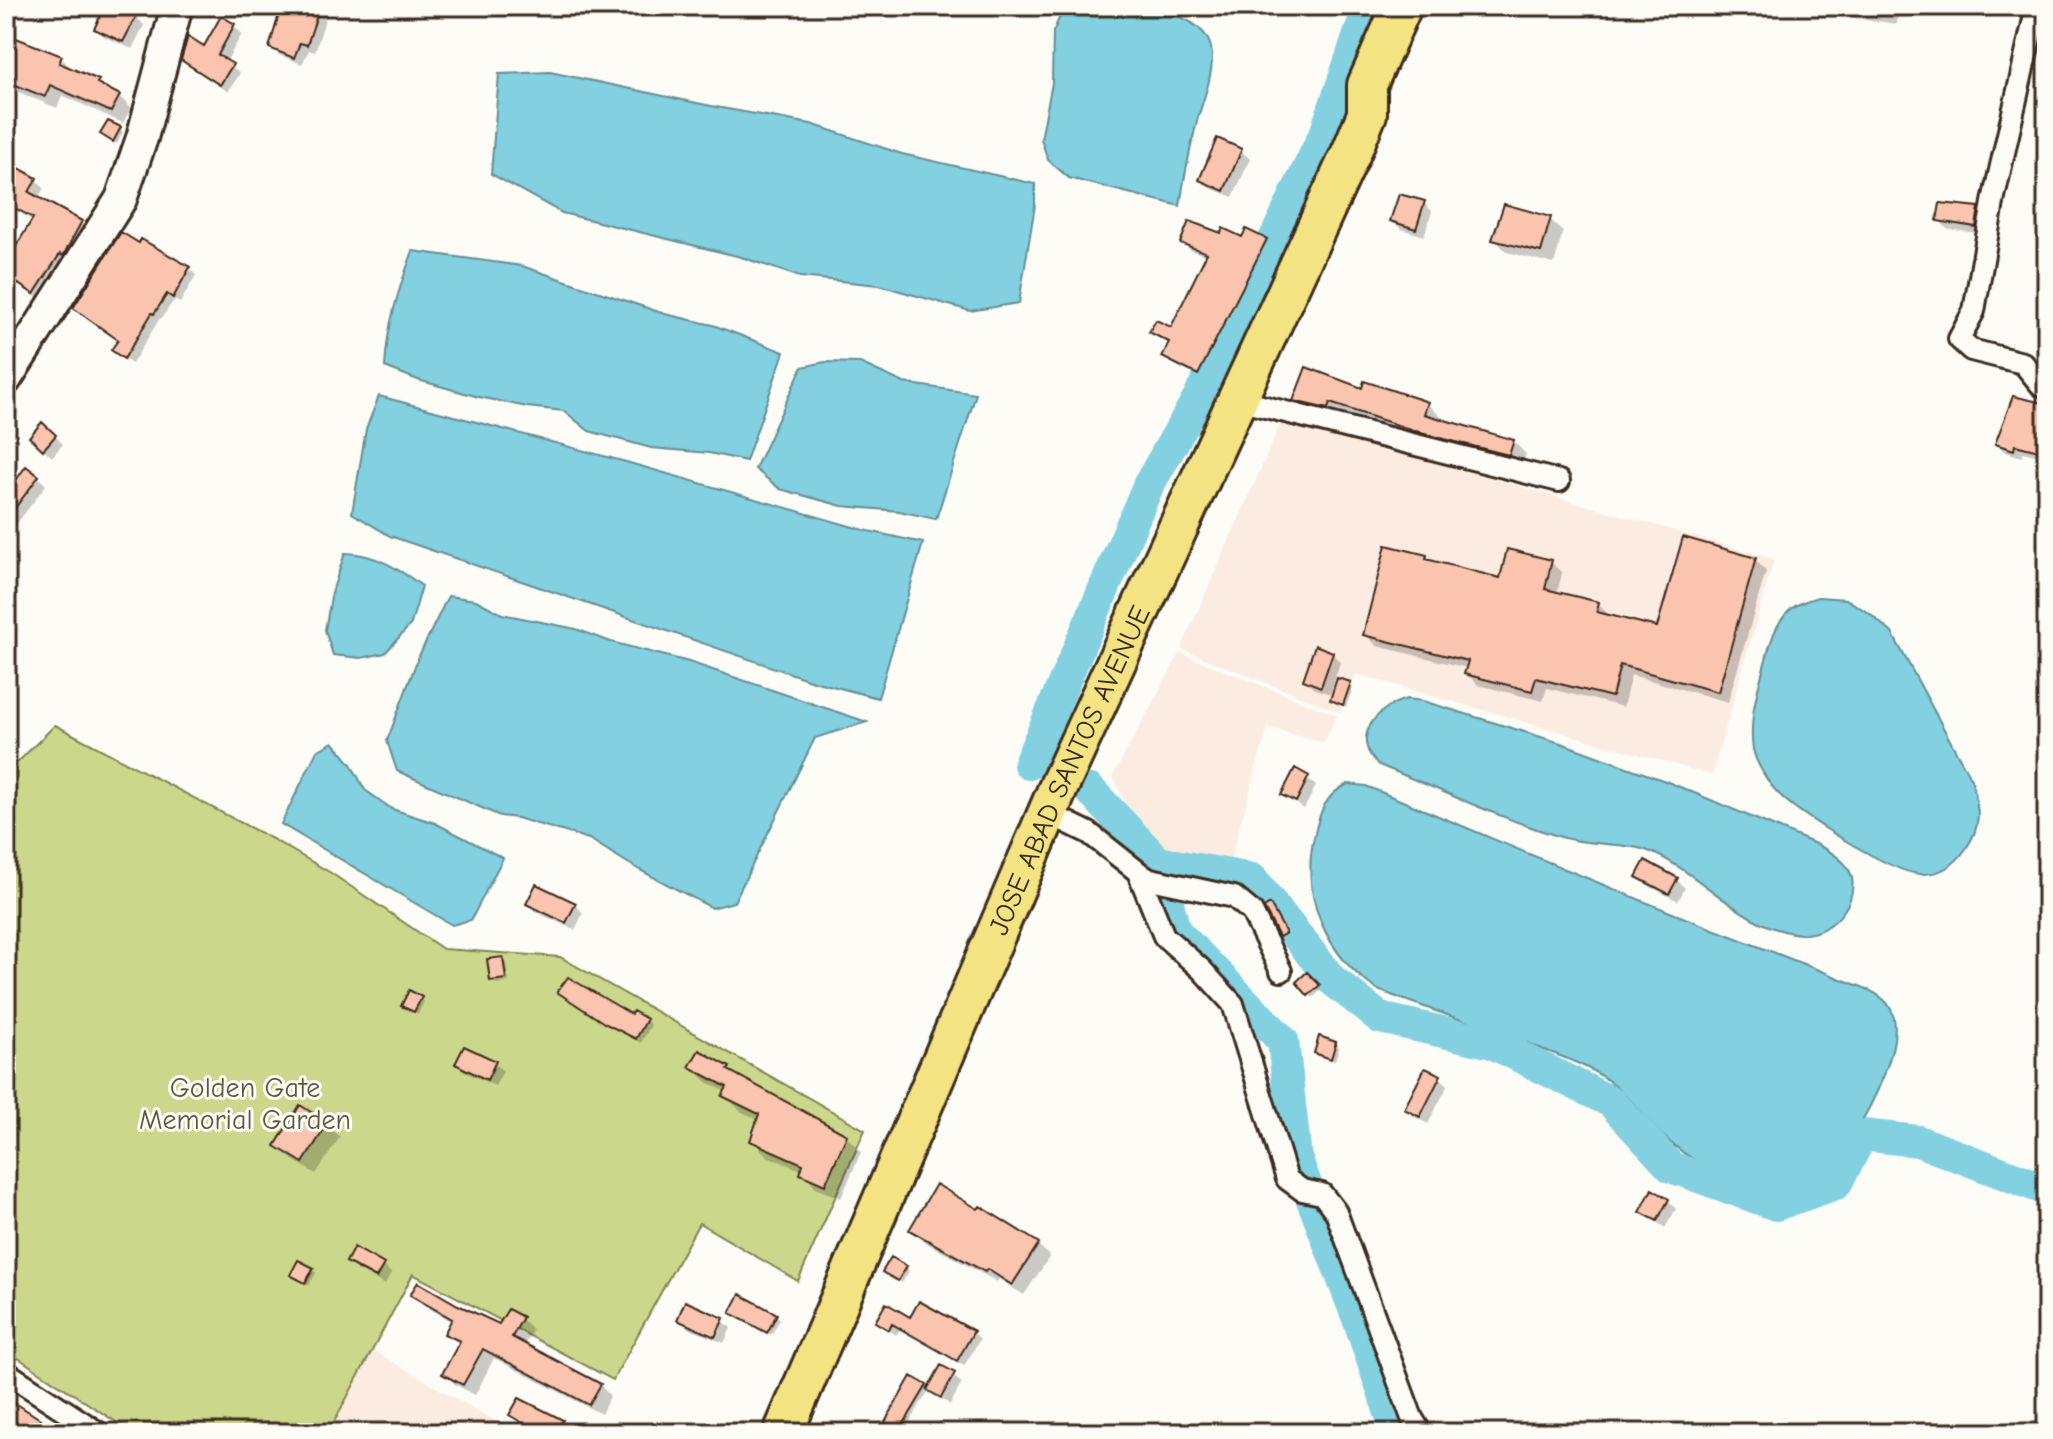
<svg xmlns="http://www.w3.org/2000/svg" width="2053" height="1439" font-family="'Comic Neue',sans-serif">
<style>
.built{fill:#fcebe1}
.green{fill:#cbd88c;stroke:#838155;stroke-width:2}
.water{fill:#82d0e0;stroke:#668e92;stroke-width:2}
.shadow{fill:#0003}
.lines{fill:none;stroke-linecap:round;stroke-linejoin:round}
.river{stroke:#82d0e0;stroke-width:32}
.building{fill:#fbc4af;stroke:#3b2a1e;stroke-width:2}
.street-casing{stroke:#3b2a1e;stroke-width:26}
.secondary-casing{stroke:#3b2a1e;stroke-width:36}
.highway-casing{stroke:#3b2a1e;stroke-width:44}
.street{stroke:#fdfcf7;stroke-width:20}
.secondary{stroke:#fdfcf7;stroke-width:30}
.highway{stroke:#f4e382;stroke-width:38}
.labels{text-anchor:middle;stroke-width:6;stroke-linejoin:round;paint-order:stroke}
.street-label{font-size:28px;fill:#3b2a1e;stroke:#fdfcf7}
.park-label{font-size:28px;fill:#5f563a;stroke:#fdfcf7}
</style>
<rect width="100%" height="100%" fill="#fdfcf7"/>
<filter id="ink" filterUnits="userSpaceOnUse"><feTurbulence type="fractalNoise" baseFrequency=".0125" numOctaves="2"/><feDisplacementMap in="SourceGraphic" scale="16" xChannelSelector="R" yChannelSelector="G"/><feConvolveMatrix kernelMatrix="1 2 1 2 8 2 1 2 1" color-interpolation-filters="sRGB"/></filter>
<g filter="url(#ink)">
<path class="built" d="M 1283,419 L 1774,559 L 1712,775 L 1356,674 L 1340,712 L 1181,649 Z
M 1180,653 L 1337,715 L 1324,743 L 1268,727 L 1228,867 L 1168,853 L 1141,837 L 1113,776 Z
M 372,1350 L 500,1424 L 514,1433 L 328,1433 Z"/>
<path class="green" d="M 55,725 L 272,839 L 331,873 L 443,949 L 560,957 L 865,1130 L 798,1281 L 699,1223 L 613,1380 L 413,1274 L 328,1433 L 133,1433 L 6,1350 L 6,774 Z"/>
<path class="water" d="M 1078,6 C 1113,6 1208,2 1212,54 C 1213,76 1203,100 1197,121 C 1190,149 1184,177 1180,206 L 1069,178 L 1048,160 L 1041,139 L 1052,83 L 1053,32 L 1061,14 Z
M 550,72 L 716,107 L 811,124 L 902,154 L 1035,184 L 1035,205 L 1019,303 L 970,311 L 879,285 L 800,277 L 741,257 L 562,213 L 491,174 L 499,74 Z
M 413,251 L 522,266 L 665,314 L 713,325 L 784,352 L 746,461 L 709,453 L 651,448 L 589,431 L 564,411 L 527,407 L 479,397 L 418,380 L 385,367 C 387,326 398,290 413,251 Z
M 825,362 L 860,363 L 904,383 L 976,394 L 936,519 L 899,511 L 842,506 L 780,489 L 755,469 L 802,367 Z
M 379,396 L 626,462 L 864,530 L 923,543 L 878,698 L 813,681 L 390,536 L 352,513 L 366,429 Z
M 345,553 C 374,553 399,569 422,586 L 411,624 L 385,653 L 361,658 L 333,655 L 325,630 L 332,592 Z
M 448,596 L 476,600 L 502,614 L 576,629 L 611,642 L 689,662 L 867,722 L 815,738 L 734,902 L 712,908 L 636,868 L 589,839 L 517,818 L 500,816 L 397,771 L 387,741 L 418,658 Z
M 1818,597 L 1846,599 L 1869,613 L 1892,633 L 1972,781 C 1979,809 1983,825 1965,850 C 1954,866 1939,875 1919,874 C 1891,872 1802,816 1781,796 C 1770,786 1756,764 1753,749 C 1749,723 1756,695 1763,670 C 1769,649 1773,625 1790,610 C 1797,603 1809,600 1818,597 Z
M 1407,699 L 1423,701 L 1564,744 L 1668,782 L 1818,845 C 1831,852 1849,862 1852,878 C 1857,907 1828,936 1800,934 C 1741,928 1703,874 1651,852 C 1626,842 1590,846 1561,837 C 1499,818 1439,789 1379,765 C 1349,739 1376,707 1407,699 Z
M 333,742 L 351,764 L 365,790 L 392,809 L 435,823 L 503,858 L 471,920 L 452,925 L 281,824 L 317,751 Z
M 1348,784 L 1366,786 C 1483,834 1600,885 1718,931 C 1757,946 1797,961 1836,977 C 1852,984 1875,989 1887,1003 C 1913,1034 1867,1115 1848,1143 C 1832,1168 1809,1199 1774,1192 C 1734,1184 1691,1163 1662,1135 C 1642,1116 1626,1091 1603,1077 C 1582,1063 1557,1055 1534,1046 C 1482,1026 1430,1010 1378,990 C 1326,956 1299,895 1315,833 C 1320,811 1326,794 1348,784 Z"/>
<path class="shadow" d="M 107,6 L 114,6 L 136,17 L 144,25 L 132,49 L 105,37 L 96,29 Z
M 291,6 L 325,6 L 328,10 L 315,52 L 309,50 L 302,64 L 279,55 L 271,47 L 289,17 Z
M 368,6 L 404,6 L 402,13 Z
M 1847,6 L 1899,6 L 1897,24 L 1854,18 L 1846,10 Z
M 234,26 L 242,34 L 226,62 L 240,73 L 228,92 L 184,59 L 205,49 Z
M 6,34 L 61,58 L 73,70 L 119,96 L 131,108 L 123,123 L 62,95 L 57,108 L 6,87 Z
M 120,129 L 123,132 L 117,144 L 106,137 Z
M 1241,151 L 1250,159 L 1233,197 L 1210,188 L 1202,179 Z
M 6,164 L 36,180 L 44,188 L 38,199 L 81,223 L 90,232 L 43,301 L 6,278 L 6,252 L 12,256 L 34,221 L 6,204 Z
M 1424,203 L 1432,211 L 1424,236 L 1401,229 L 1392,220 Z
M 1978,208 L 1986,217 L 1983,234 L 1947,229 L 1939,220 Z
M 1550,219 L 1563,232 L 1554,264 L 1507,252 L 1494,239 Z
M 1222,235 L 1265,240 L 1273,248 L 1242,312 L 1239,311 L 1206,381 L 1173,364 L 1165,357 L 1170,345 L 1152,332 L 1172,330 L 1207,256 L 1190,250 L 1183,242 Z
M 142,241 L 189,269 L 196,275 L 180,303 L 174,300 L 161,319 L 160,318 L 132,364 L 120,356 L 120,341 L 75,308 Z
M 6,330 L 12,335 L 6,343 Z
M 1363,390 L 1427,403 L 1440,416 L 1439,421 L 1513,441 L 1526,454 L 1522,467 L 1443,447 L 1343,415 L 1341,421 L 1308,413 L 1296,400 Z
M 2047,407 L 2047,458 L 2023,452 L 2022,457 L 2005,452 L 1997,444 Z
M 43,425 L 63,444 L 52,457 L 31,437 Z
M 6,477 L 14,486 L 38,477 L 46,485 L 6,538 Z
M 1426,557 L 1432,563 L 1501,580 L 1551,562 L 1562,573 L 1557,594 L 1598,604 L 1609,615 L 1658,629 L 1755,560 L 1766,571 L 1728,702 L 1631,675 L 1623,707 L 1547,688 L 1543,701 L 1478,685 L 1467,674 L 1468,668 L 1377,646 L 1366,635 Z
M 1332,653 L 1340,662 L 1330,694 L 1313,688 L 1305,680 Z
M 1349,684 L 1353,688 L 1346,707 L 1335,703 L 1332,700 Z
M 1296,771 L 1316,786 L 1304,809 L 1284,794 Z
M 1639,876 L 1676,879 L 1685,888 L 1678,901 L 1647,885 Z
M 528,904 L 575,904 L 583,913 L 575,930 L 536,912 Z
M 1270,907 L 1278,915 L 1293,942 L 1289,944 L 1280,936 Z
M 503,959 L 506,963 L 509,982 L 496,984 L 492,980 Z
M 1307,975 L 1321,990 L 1313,998 L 1299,982 Z
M 565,996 L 646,1020 L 651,1025 L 641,1043 L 611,1027 Z
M 421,999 L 424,1002 L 418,1014 L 404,1005 Z
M 1335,1043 L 1339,1047 L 1335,1061 L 1316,1053 Z
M 494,1063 L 503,1071 L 495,1086 L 465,1072 L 457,1064 Z
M 692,1067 L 729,1069 L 736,1076 L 846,1136 L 861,1152 L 841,1198 L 817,1189 L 803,1171 L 767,1156 L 752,1140 L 759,1120 L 740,1111 L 725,1095 L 726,1092 L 707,1082 Z
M 1439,1077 L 1448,1085 L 1428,1124 L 1415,1117 L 1407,1109 Z
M 327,1124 L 340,1137 L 316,1174 L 290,1158 L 277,1145 Z
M 937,1187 L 1038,1245 L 1050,1256 L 1024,1295 L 999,1279 L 997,1282 L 923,1241 L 912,1229 Z
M 1668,1200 L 1676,1209 L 1665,1228 L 1642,1211 Z
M 348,1262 L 383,1265 L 391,1273 L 385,1285 L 357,1270 Z
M 906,1267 L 909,1271 L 902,1283 L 888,1275 Z
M 312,1269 L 316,1273 L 309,1285 L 296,1278 Z
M 413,1294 L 457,1307 L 500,1327 L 522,1319 L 533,1330 L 524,1345 L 600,1385 L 610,1396 L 601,1414 L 494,1358 L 475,1395 L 456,1385 L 445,1374 L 460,1345 L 447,1333 L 452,1322 L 423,1305 Z
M 776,1315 L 780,1319 L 771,1335 L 736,1316 Z
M 679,1319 L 722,1320 L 731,1328 L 724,1343 L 688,1328 Z
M 911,1320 L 973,1332 L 980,1339 L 964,1366 L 900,1330 L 896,1335 L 878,1322 Z
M 942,1368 L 962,1383 L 950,1405 L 929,1390 Z
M 925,1386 L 929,1390 L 903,1433 L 889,1427 Z
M 512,1415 L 562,1422 L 570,1430 L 568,1433 L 537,1433 Z"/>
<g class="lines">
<path class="river" d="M 1029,764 L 1148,486 L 1200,395 L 1326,131 L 1369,6
M 1090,790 L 1158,862 L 1175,931 L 1283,1041 L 1296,1158 L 1360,1324 L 1397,1433
M 1158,862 L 1252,879 L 1331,979 L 1380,1018 L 1492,1043 L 1611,1102 L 1671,1167 L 1776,1205 L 1836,1184 L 1862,1135 L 1918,1141 L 2047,1190"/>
</g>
<path class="building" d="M 105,6 L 118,6 L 137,15 L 123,42 L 94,29 Z
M 289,6 L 320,6 L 307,45 L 300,43 L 294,58 L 269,48 L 280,11 L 288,14 Z
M 221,16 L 235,24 L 218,55 L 233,64 L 220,85 L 181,60 L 188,36 L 204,46 Z
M 6,34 L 62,56 L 59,63 L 99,80 L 97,83 L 120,95 L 111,112 L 50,85 L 45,97 L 6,81 Z
M 108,121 L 121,127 L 113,142 L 100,134 Z
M 1217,138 L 1242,149 L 1224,191 L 1199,180 Z
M 6,161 L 37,178 L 29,192 L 82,221 L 63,256 L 60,254 L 34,294 L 6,276 L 6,250 L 12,253 L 33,218 L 6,203 Z
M 1399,194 L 1425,201 L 1416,229 L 1390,221 Z
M 1940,203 L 1979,207 L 1976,227 L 1937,221 Z
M 1504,204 L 1551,217 L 1541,252 L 1492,240 Z
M 1189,221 L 1221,233 L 1223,228 L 1242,237 L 1246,229 L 1267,239 L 1198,375 L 1162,357 L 1169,342 L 1149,332 L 1156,320 L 1171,327 L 1207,253 L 1180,243 Z
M 121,232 L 139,243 L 141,239 L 190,267 L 173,298 L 167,294 L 154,314 L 152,313 L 124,359 L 111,350 L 118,340 L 73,308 Z
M 1306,367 L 1362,388 L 1364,381 L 1428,402 L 1424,414 L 1514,440 L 1509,455 L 1428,435 L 1330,403 L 1328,409 L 1293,401 Z
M 2013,396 L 2047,404 L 2047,453 L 2015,445 L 2014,450 L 1995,444 Z
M 42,422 L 56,435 L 43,450 L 29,437 Z
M 26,466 L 39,476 L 6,520 L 6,475 L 14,483 Z
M 1683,537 L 1756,558 L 1718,692 L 1620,665 L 1612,697 L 1536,678 L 1532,691 L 1464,674 L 1468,661 L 1363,635 L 1386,545 L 1427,555 L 1426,559 L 1500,578 L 1507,549 L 1552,560 L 1545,589 L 1599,602 L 1597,612 L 1657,627 Z
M 1315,645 L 1333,652 L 1321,687 L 1303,680 Z
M 1337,678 L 1351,682 L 1343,705 L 1330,700 Z
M 1295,768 L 1309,776 L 1296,802 L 1281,795 Z
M 1645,860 L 1678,878 L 1669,894 L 1636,877 Z
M 536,884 L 576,903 L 566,923 L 526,904 Z
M 1270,904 L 1286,933 L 1279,937 L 1264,908 Z
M 503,957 L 506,979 L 490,981 L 487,959 Z
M 1307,972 L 1320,985 L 1308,996 L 1296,982 Z
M 568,977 L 631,1014 L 633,1011 L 647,1019 L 636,1039 L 604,1023 L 557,992 Z
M 409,990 L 422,997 L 414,1012 L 401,1006 Z
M 1319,1036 L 1336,1042 L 1331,1059 L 1314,1053 Z
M 464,1046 L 496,1061 L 487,1080 L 455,1064 Z
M 699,1050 L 730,1067 L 728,1070 L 847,1135 L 825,1185 L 800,1174 L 803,1164 L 750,1141 L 759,1114 L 722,1096 L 727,1087 L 689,1067 Z
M 1425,1068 L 1441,1075 L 1420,1117 L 1404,1109 Z
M 300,1105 L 328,1123 L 303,1163 L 275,1146 Z
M 936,1184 L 978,1209 L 980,1206 L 1039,1243 L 1012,1285 L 987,1269 L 985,1272 L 909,1230 Z
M 1652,1189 L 1669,1199 L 1657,1221 L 1640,1212 Z
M 354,1247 L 384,1264 L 376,1278 L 346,1262 Z
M 891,1257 L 907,1266 L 898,1281 L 882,1272 Z
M 298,1260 L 314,1268 L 305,1283 L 290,1275 Z
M 418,1282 L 458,1305 L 499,1324 L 508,1309 L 523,1317 L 512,1337 L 601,1384 L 589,1405 L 483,1349 L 463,1385 L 442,1374 L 460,1341 L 444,1334 L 452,1319 L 410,1295 Z
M 740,1294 L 777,1314 L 767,1333 L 730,1313 Z
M 685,1301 L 724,1318 L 715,1337 L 677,1320 Z
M 919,1301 L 974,1331 L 957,1361 L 892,1324 L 889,1330 L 875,1322 L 886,1303 L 910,1317 Z
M 941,1365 L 955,1373 L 941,1398 L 927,1390 Z
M 911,1376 L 927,1385 L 899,1432 L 884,1424 Z
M 6,1397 L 62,1433 L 22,1433 L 6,1423 Z
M 519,1398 L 563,1420 L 555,1433 L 540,1433 L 509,1415 Z"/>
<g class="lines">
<defs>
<path id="street" d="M 2037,6 L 1994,197 L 1974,311 L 1959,339 L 1971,350 L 2023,363 L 2041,385
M 1238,400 L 1559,481
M 1048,813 L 1089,833 L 1146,878 L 1234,897 L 1252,912 L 1281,971
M 1138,872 L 1164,936 L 1202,970 L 1233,1004 L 1287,1179 L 1302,1190 L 1322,1194 L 1336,1212 L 1412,1418 L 1421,1433
M 6,1372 L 99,1433"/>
<path id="secondary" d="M 6,379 L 121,199 L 142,138 L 177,6"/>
<g id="highway">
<path id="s1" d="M 783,1433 L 1059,786 L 1351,153 L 1367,114 L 1367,85 L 1402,6"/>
</g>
</defs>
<use href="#street" class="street-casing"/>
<use href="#secondary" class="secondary-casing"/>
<use href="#highway" class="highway-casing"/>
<use href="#street" class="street"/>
<use href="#secondary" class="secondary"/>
<use href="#highway" class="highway"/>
</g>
</g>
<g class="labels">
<g class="street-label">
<text dy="10" stroke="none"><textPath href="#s1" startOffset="722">JOSE ABAD SANTOS AVENUE</textPath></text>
</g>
<g class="park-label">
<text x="245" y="1097">Golden Gate<tspan x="245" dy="32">Memorial Garden</tspan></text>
</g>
</g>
<rect width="2053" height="1439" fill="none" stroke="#fdfcf7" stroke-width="32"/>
<rect x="16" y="16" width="2021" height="1407" fill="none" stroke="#3b2a1e" stroke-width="3" filter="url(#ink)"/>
</svg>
